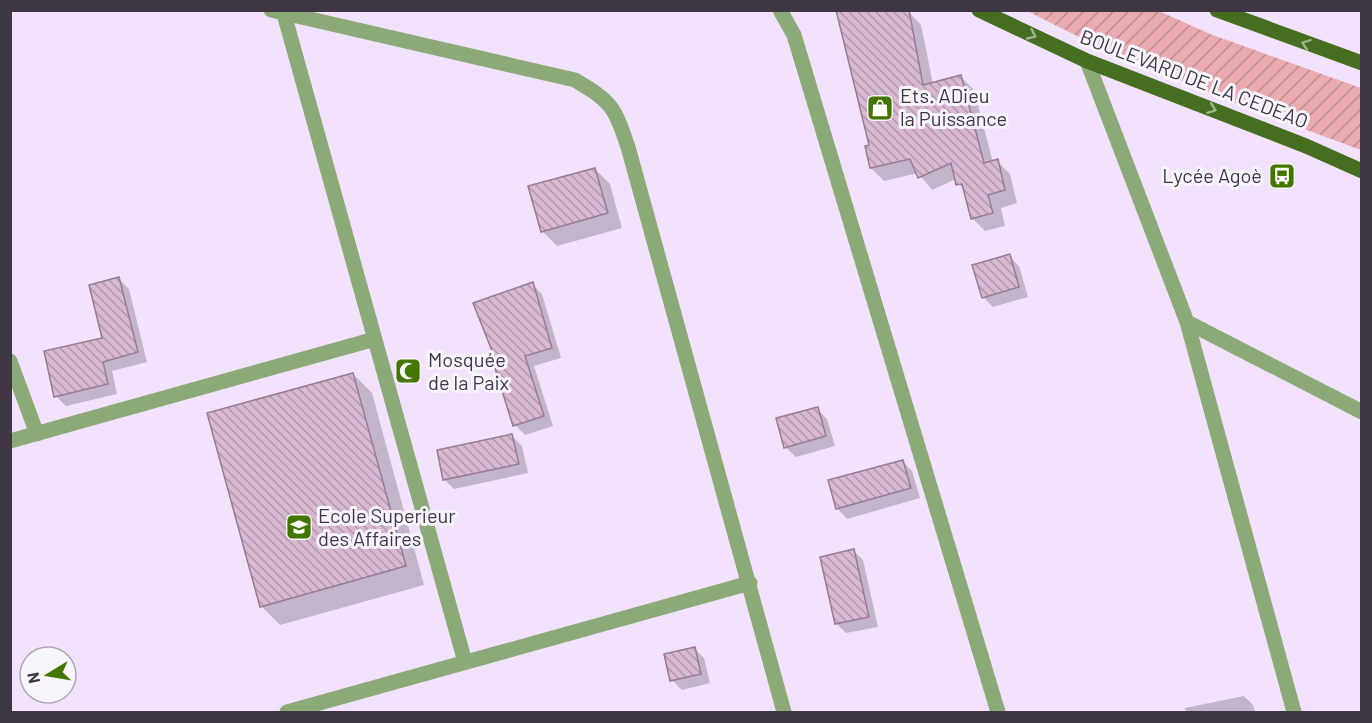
<svg xmlns="http://www.w3.org/2000/svg" width="1372" height="723" font-family="Barlow,sans-serif">
<style>
.garden{fill:url(#garden-furrows)}
.shadow{fill:#0003}
.building{fill:url(#building-back-hatch);stroke:#997a93;stroke-width:1.5}
.lines{fill:none;stroke-linecap:round;stroke-linejoin:round}
.minor{stroke:#8ca978;stroke-width:15}
.major{stroke:#466e21;stroke-width:15}
.oneway{stroke:#a0b28e}
.labels{text-anchor:middle;stroke-width:6;stroke-linejoin:round;paint-order:stroke}
.street-label{font-size:20px;fill:#3f3644;stroke:#f9f5fc}
.poi-label{font-size:20px;fill:#3f3644;stroke:#f9f5fc;text-anchor:start}
</style>
<defs>
<pattern id="garden-furrows" width="10" height="10" patternUnits="userSpaceOnUse" patternTransform="scale(1.5)"><rect width="10" height="10" fill="#e9abb0"/><path d="M-1 1l2-2M0 10L10 0M9 11l2-2" fill="none" stroke="#be8c91"/></pattern>
<pattern id="building-back-hatch" width="6" height="6" patternUnits="userSpaceOnUse" patternTransform="scale(1.5)"><rect width="6" height="6" fill="#d9b8d2"/><path d="M-1 5l2 2M0 0l6 6M5-1l2 2" fill="none" stroke="#b196ac"/></pattern>
</defs>
<rect width="100%" height="100%" fill="#f3e2fe"/>
<path class="garden" d="M 1027,11 L 1159,11 L 1210,34 L 1361,88 L 1361,150 L 1247,108 L 1089,42 Z"/>
<path class="shadow" d="M 908,11 L 921,25 L 933,84 L 961,77 L 974,90 L 993,162 L 997,161 L 1010,174 L 1017,203 L 1001,208 L 1005,226 L 985,231 L 972,218 L 965,192 L 956,179 L 932,190 L 918,173 L 884,181 L 871,168 L 871,146 Z
M 595,169 L 610,184 L 622,228 L 557,246 L 542,231 Z
M 1009,256 L 1019,266 L 1028,297 L 993,307 L 983,297 Z
M 119,279 L 129,289 L 147,362 L 112,371 L 117,394 L 66,406 L 56,396 L 104,339 Z
M 532,284 L 542,294 L 561,358 L 534,366 L 553,426 L 525,435 L 515,425 L 498,362 Z
M 353,374 L 372,393 L 424,585 L 280,625 L 261,606 Z
M 817,409 L 827,419 L 835,446 L 796,457 L 785,447 Z
M 511,435 L 522,446 L 528,473 L 454,489 L 444,479 Z
M 902,461 L 912,471 L 920,498 L 847,519 L 837,508 Z
M 853,550 L 863,560 L 878,627 L 846,633 L 836,623 Z
M 694,648 L 704,658 L 710,683 L 682,690 L 672,680 Z
M 1244,696 L 1253,705 L 1255,712 L 1186,712 L 1185,708 Z"/>
<path class="building" d="M 836,10 L 909,10 L 923,85 L 961,75 L 984,163 L 998,159 L 1005,190 L 988,195 L 993,213 L 971,219 L 962,184 L 956,185 L 951,163 L 918,178 L 910,159 L 870,168 L 865,146 L 869,145 Z
M 595,168 L 608,213 L 541,232 L 528,186 Z
M 1010,254 L 1019,287 L 982,298 L 972,265 Z
M 119,277 L 138,352 L 103,362 L 108,384 L 54,397 L 44,351 L 102,338 L 89,285 Z
M 533,282 L 552,348 L 525,356 L 544,416 L 513,426 L 493,362 L 496,361 L 473,303 Z
M 353,373 L 406,566 L 260,607 L 207,413 Z
M 818,407 L 826,436 L 784,448 L 776,418 Z
M 512,434 L 519,464 L 443,480 L 437,450 Z
M 903,460 L 911,488 L 836,509 L 828,480 Z
M 854,549 L 869,617 L 835,624 L 820,557 Z
M 695,647 L 701,674 L 670,681 L 664,654 Z"/>
<g class="lines">
<path class="minor" d="M 271,10 L 575,80 C 612,102 614,106 628,147 L 784,712
M 780,10 L 794,35 L 998,712
M 284,14 L 465,662
M 1087,61 L 1187,322 L 1294,712
M 1187,322 L 1362,412
M 10,361 L 37,434
M 10,441 L 375,339
M 287,712 L 750,583"/>
<path class="major" d="M 979,10 L 1087,61 L 1306,146 L 1362,171
M 1217,10 L 1362,63"/>
</g>
<defs><path id="oneway-chevron" d="M-2-3.5L2.5 0L-2 3.5" fill="none" stroke-width="1.6" stroke-linecap="round" stroke-linejoin="round" transform="scale(1.5)"/></defs>
<g class="oneway">
<use href="#oneway-chevron" transform="translate(1032 35) rotate(25)"/>
<use href="#oneway-chevron" transform="translate(1306 44) rotate(-160)"/>
<use href="#oneway-chevron" transform="translate(1212 109) rotate(21)"/>
</g>
<defs>
<symbol id="shop-square" viewBox="-11 -11 22 22"><rect x="-9" y="-9" width="18" height="18" rx="4" fill="#437600" stroke="#f9f5fc"/><path d="M-5-2.5h2.3a2.7 3.5 0 0 1 5.4 0H5L5.5 6h-11ZM-1.5-2.5h3a1.5 2.3 0 0 0-3 0Z" fill="#fff"/></symbol>
<symbol id="bus-square" viewBox="-11 -11 22 22"><rect x="-9" y="-9" width="18" height="18" rx="4" fill="#437600" stroke="#f9f5fc"/><path d="M-5-6H5V4H4V6H2V4H-2V6H-4V4H-5ZM-3.5-4V0h7V-4ZM-3.5 1.2v1.5H-2V1.2ZM2 1.2v1.5H3.5V1.2Z" fill="#fff"/></symbol>
<symbol id="mosque-square" viewBox="-11 -11 22 22"><rect x="-9" y="-9" width="18" height="18" rx="4" fill="#437600" stroke="#f9f5fc"/><path d="M3.5-4.9A6 6 0 1 0 3.5 4.9A5 5 0 1 1 3.5-4.9Z" fill="#fff"/></symbol>
<symbol id="university-square" viewBox="-11 -11 22 22"><rect x="-9" y="-9" width="18" height="18" rx="4" fill="#437600" stroke="#f9f5fc"/><path d="M0-5L7-2L0 1L-7-2ZM-4 1L0 2.5L4 1V4Q0 6-4 4Z" fill="#fff"/></symbol>
</defs>
<g fill-rule="evenodd">
<use href="#shop-square" x="865" y="93" width="30" height="30"/>
<use href="#bus-square" x="1267" y="161" width="30" height="30"/>
<use href="#mosque-square" x="393" y="356" width="30" height="30"/>
<use href="#university-square" x="284" y="512" width="30" height="30"/>
</g>
<g class="labels">
<g class="street-label">
<text transform="translate(1194 79) rotate(21)" y="7">BOULEVARD DE LA CEDEAO</text>
</g>
<g class="poi-label">
<text x="900" y="103">Ets. ADieu<tspan x="900" dy="23">la Puissance</tspan></text>
<text x="1262" y="183" text-anchor="end">Lycée Agoè</text>
<text x="428" y="367">Mosquée<tspan x="428" dy="23">de la Paix</tspan></text>
<text x="318" y="523">Ecole Superieur<tspan x="318" dy="23">des Affaires</tspan></text>
</g>
</g>
<rect width="1372" height="723" fill="none" stroke="#3f3644" stroke-width="24"/>
<g transform="translate(48 675) rotate(259)"><circle r="28" fill="#f9f5fc" stroke="#afa9b2" stroke-width="1.5"/>
<path d="M0-4.5L10 22L0 15L-10 22Z" fill="#437600"/>
<text y="-9" font-size="16" font-weight="bold" text-anchor="middle" fill="#3f3644">N</text>
</g>
</svg>
